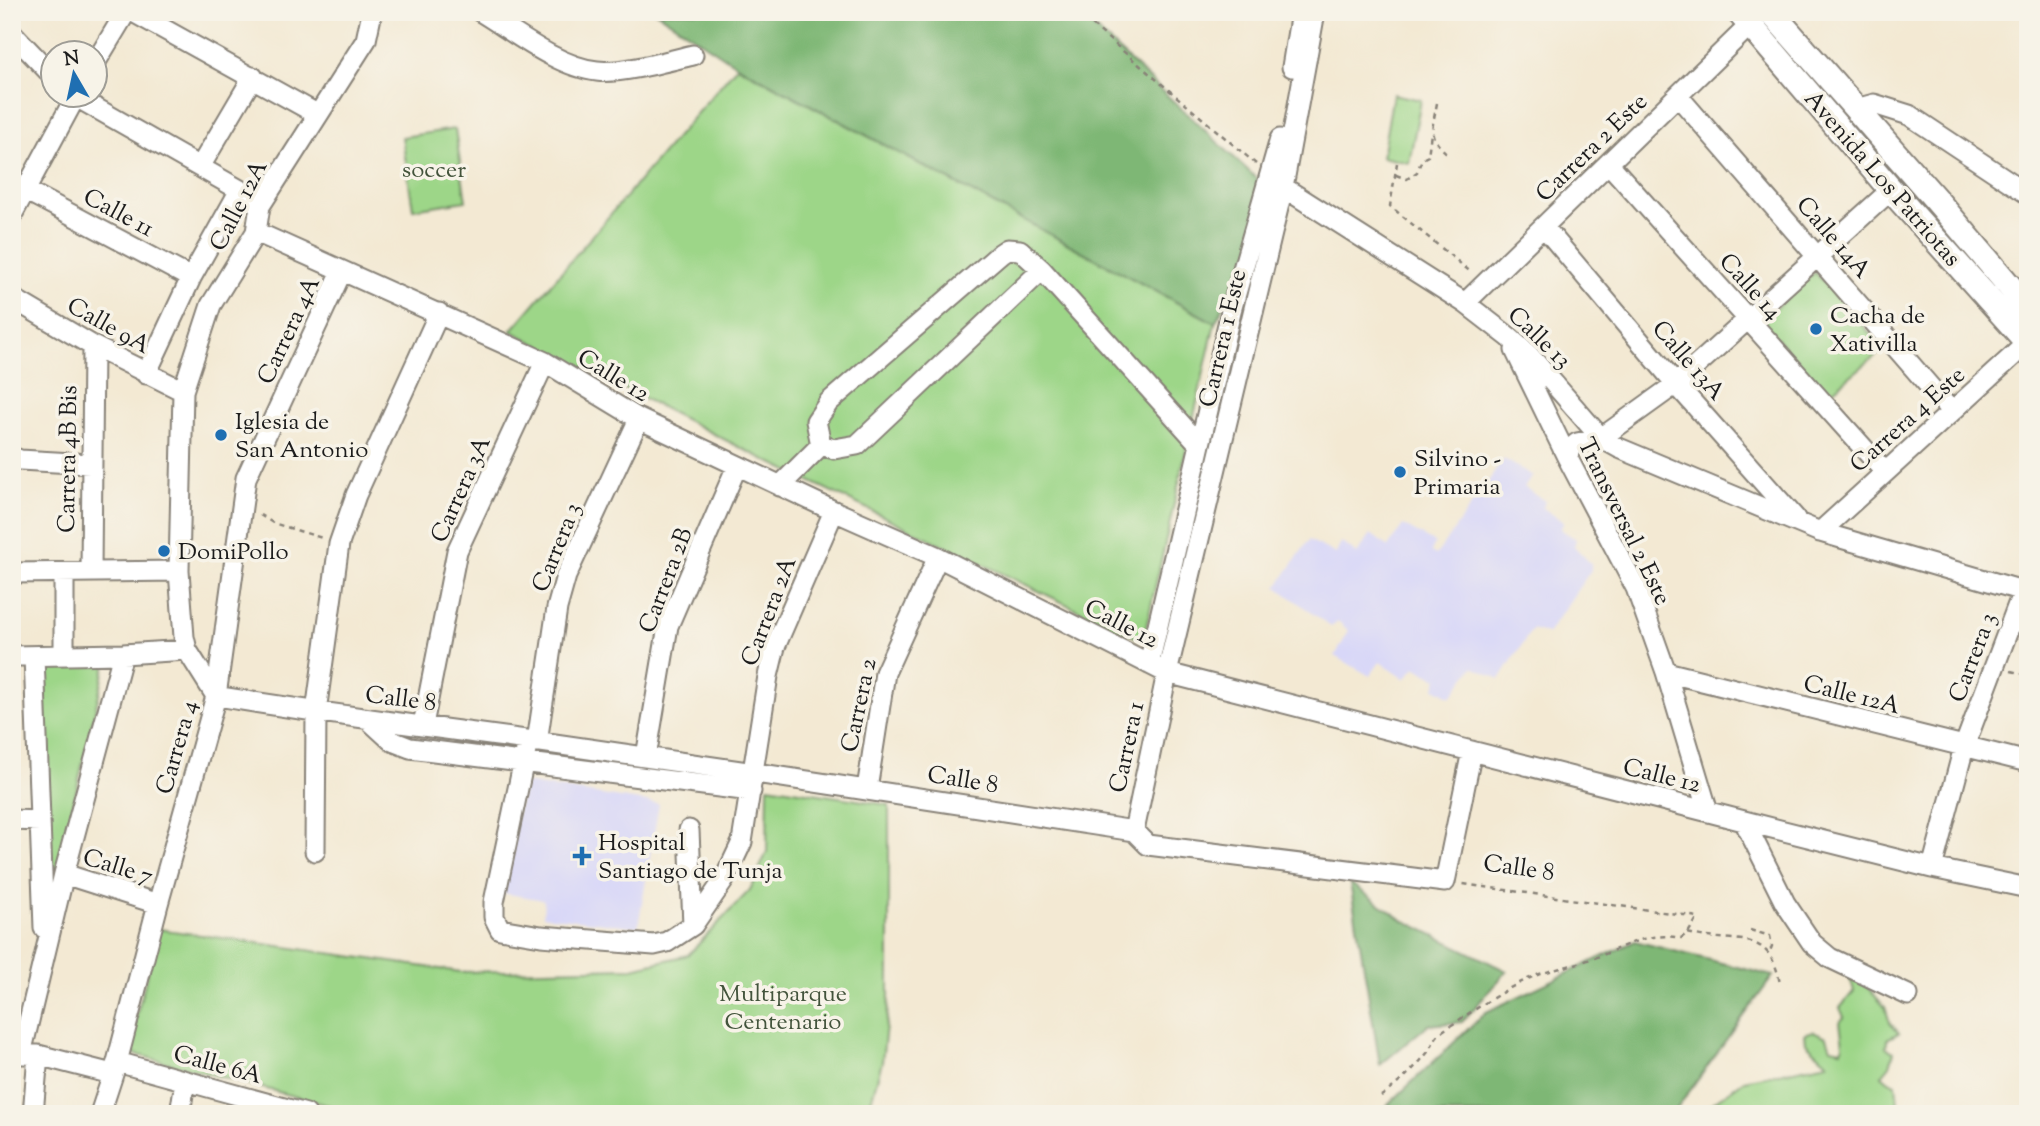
<svg xmlns="http://www.w3.org/2000/svg" width="2040" height="1126" font-family="'Sorts Mill Goudy',serif">
<style>
.built{fill:#d8d7f8}
.green{fill:#9dd688;stroke:#5c7952;stroke-width:2}
.forest{fill:#7eb774;stroke:#4d6a48;stroke-width:2}
.lines{fill:none;stroke-linecap:round;stroke-linejoin:round}
.stream{stroke:#86b7f2;stroke-width:5}
.minor-casing{stroke:#888278;stroke-width:23}
.major-casing{stroke:#888278;stroke-width:28}
.path{stroke:#888278;stroke-width:2.5;stroke-dasharray:5 5;stroke-linecap:butt}
.minor{stroke:#fff;stroke-width:19}
.major{stroke:#fff;stroke-width:24}
.poi-dot{fill:#1f6fb2;stroke:#f7f3e8;stroke-width:2.5}
.labels{text-anchor:middle;stroke-width:7;stroke-linejoin:round;paint-order:stroke}
.street-label{font-size:24px;fill:#1c1c1c;stroke:#f7f3e8}
.park-label{font-size:24px;fill:#43543c;stroke:#f7f3e8}
.poi-label{font-size:24px;fill:#1c1c1c;stroke:#f7f3e8;text-anchor:start}
</style>
<rect width="100%" height="100%" fill="#f7f3e8"/>
<filter id="ink" filterUnits="userSpaceOnUse"><feTurbulence type="fractalNoise" baseFrequency=".0143" numOctaves="2"/><feDisplacementMap in="SourceGraphic" scale="14" xChannelSelector="R" yChannelSelector="G"/><feConvolveMatrix kernelMatrix="1 2 1 2 8 2 1 2 1" color-interpolation-filters="sRGB"/></filter>
<filter id="wash" filterUnits="userSpaceOnUse"><feTurbulence type="fractalNoise" baseFrequency=".00686" numOctaves="4" result="noise"/><feDisplacementMap in="SourceGraphic" scale="28" xChannelSelector="R" yChannelSelector="G"/><feGaussianBlur stdDeviation="1.57" result="paint"/><feColorMatrix in="noise" values="0 0 0 0 0 0 0 0 0 0 0 0 0 0 0 0 0 1.4 0 .05"/><feComposite in="paint" operator="in"/></filter>
<g filter="url(#wash)">
<rect width="100%" height="100%" fill="#f3e9d3"/>
<path class="built" d="M 1504,459 L 1533,476 L 1524,487 L 1545,501 L 1543,508 L 1564,522 L 1560,529 L 1576,539 L 1574,546 L 1591,564 L 1591,570 L 1547,634 L 1532,629 L 1500,679 L 1473,667 L 1451,697 L 1435,688 L 1438,679 L 1415,667 L 1405,679 L 1380,662 L 1370,676 L 1335,656 L 1349,631 L 1338,621 L 1331,627 L 1277,587 L 1309,540 L 1336,554 L 1341,542 L 1357,554 L 1371,534 L 1388,547 L 1403,525 L 1435,543 L 1431,552 L 1436,555 Z
M 525,783 L 659,804 L 638,927 L 543,916 L 544,900 L 496,892 Z"/>
<path class="green" d="M 737,66 L 1215,323 L 1143,641 L 751,453 L 511,331 Z
M 1393,94 L 1421,100 L 1409,163 L 1382,157 Z
M 455,129 L 466,201 L 413,209 L 402,137 Z
M 1815,272 L 1884,349 L 1827,395 L 1761,321 Z
M 44,664 L 106,664 L 49,907 Z
M 768,786 L 889,805 L 889,999 L 882,1062 L 871,1101 L 856,1114 L 361,1114 L 127,1052 L 159,929 L 461,972 L 633,968 L 688,955 L 750,890 L 767,852 Z
M 1849,976 L 1860,979 L 1885,1007 L 1890,1023 L 1899,1033 L 1887,1039 L 1886,1048 L 1894,1052 L 1890,1065 L 1882,1075 L 1889,1081 L 1896,1084 L 1898,1103 L 1889,1114 L 1698,1114 L 1744,1080 L 1828,1063 L 1806,1043 L 1805,1034 L 1813,1031 L 1827,1037 L 1831,1048 L 1841,1050 L 1843,1045 L 1840,1022 L 1844,1017 L 1840,1008 L 1854,991 Z"/>
<path class="forest" d="M 656,12 L 1077,12 L 1280,200 L 1215,323 L 738,66 Z
M 1350,883 L 1403,920 L 1507,971 L 1462,1022 L 1428,1025 L 1380,1065 Z
M 1635,941 L 1773,976 L 1673,1114 L 1388,1114 L 1387,1106 L 1486,1012 Z"/>
<g class="lines">
<path class="stream" d="M 19,19 L 23,12"/>
</g>
</g>
<g filter="url(#ink)">
<g class="lines">
<defs>
<path id="minor" d="M 133,12 L 317,114
M 481,12 C 514,32 558,67 597,71 C 621,74 668,61 693,55
M 12,33 L 52,75
M 94,65 L 126,12
M 1292,67 L 1301,12
M 71,94 L 240,190 L 260,206
M 1678,96 L 1951,411
M 1856,109 L 1874,104 L 1909,115 L 2028,194
M 1609,164 L 1885,472
M 200,167 L 253,77
M 1283,187 L 1465,303 L 1509,337 L 1529,355 L 1601,438 L 1619,448 L 1820,532 L 2023,591
M 25,190 L 191,278
M 12,215 L 77,94
M 1544,227 L 1676,384 L 1795,518
M 256,232 L 545,362 L 639,419 L 834,511 L 938,557 L 1167,673 L 1744,821 L 1932,868 L 2028,888
M 12,298 L 93,346 L 183,391
M 1465,303 L 1750,25
M 1515,350 L 1567,457 L 1636,588 L 1666,672 L 1708,812
M 146,374 L 191,278 L 240,190
M 821,445 L 816,421 L 829,402 L 1001,253 L 1007,249 L 1020,250 L 1042,270
M 12,457 L 20,460 L 90,464
M 1567,457 L 1571,448 L 1577,443 L 1601,438 L 1676,384 L 1891,190
M 780,486 L 821,445 L 834,449 L 857,445 L 1042,270 L 1200,445
M 1820,532 L 2027,343
M 91,572 L 93,346
M 12,573 L 179,571
M 64,655 L 64,573
M 12,656 L 123,654 L 187,650
M 34,656 L 44,928
M 1149,664 L 1231,311 L 1280,139
M 1666,672 L 2028,762
M 216,696 C 324,714 433,727 541,742 C 739,770 936,800 1134,831 L 1148,845 L 1445,882 L 1472,751
M 216,696 L 187,650 L 184,637 L 179,571 L 183,391 L 211,305 L 256,232 L 260,206 L 366,40 L 372,12
M 368,719 L 392,741 L 410,748 L 751,791
M 423,725 L 457,551 L 545,362
M 528,741 L 494,902 L 494,917 L 500,929 L 541,936 L 654,945 L 667,942 L 693,925 L 689,830
M 537,742 L 557,608 L 566,576 L 639,419
M 646,757 L 668,626 L 737,466
M 867,789 L 885,673 L 938,557
M 12,820 L 40,821
M 1744,821 L 1785,903 L 1812,943 L 1830,958 L 1908,995
M 1134,831 L 1167,673 L 1283,187 L 1315,12
M 315,851 L 316,712 L 339,544 L 356,495 L 439,313
M 1932,868 L 1964,747 L 2023,591 L 2028,584
M 64,874 L 158,904
M 693,925 L 724,880 L 742,842 L 768,676 L 775,647 L 834,511
M 12,1053 L 38,1055 L 112,1074
M 21,1054 L 64,874 L 123,654
M 117,1062 L 306,1114
M 33,1114 L 38,1055
M 100,1114 L 117,1062 L 158,904 L 216,696 L 246,478 L 342,271
M 180,1114 L 185,1081"/>
<path id="major" d="M 1739,12 L 1891,190 L 2028,343
M 1771,12 L 1938,202 L 2028,308"/>
</defs>
<use href="#minor" class="minor-casing"/>
<use href="#major" class="major-casing"/>
<path class="path" d="M 1077,12 L 1256,164
M 1437,103 C 1432,131 1426,136 1450,156
M 1397,163 L 1390,206 L 1472,273
M 1396,175 L 1407,179 L 1417,172 L 1422,159 L 1428,156 L 1431,133
M 260,515 L 273,523 L 322,538
M 2011,671 L 2028,675
M 1750,930 L 1770,936 L 1772,946 L 1769,954
M 1688,933 C 1732,946 1770,924 1780,984
M 1381,1096 C 1399,1084 1415,1068 1428,1052 C 1433,1045 1434,1038 1441,1032 C 1470,1013 1510,984 1543,973 C 1560,968 1577,964 1594,958 C 1626,947 1646,931 1681,938 L 1688,933 L 1698,917 L 1463,884"/>
<use href="#minor" class="minor"/>
<use href="#major" class="major"/>
</g>
</g>
<g class="poi-dot">
<circle cx="1816" cy="329" r="7"/>
<circle cx="221" cy="435" r="7"/>
<circle cx="1400" cy="472" r="7"/>
<circle cx="164" cy="551" r="7"/>
<path d="M578.5 845.5h7v7h7v7h-7v7h-7v-7h-7v-7h7z"/>
</g>
<g class="labels">
<g class="street-label">
<text transform="translate(1591 147) rotate(-44)" y="8">Carrera 2 Este</text>
<text transform="translate(1883 178) rotate(49)" y="8">Avenida Los Patriotas</text>
<text transform="translate(238 205) rotate(-63)" y="8">Calle 12A</text>
<text transform="translate(119 212) rotate(28)" y="8">Calle 11</text>
<text transform="translate(1834 237) rotate(49)" y="8">Calle 14A</text>
<text transform="translate(1751 286) rotate(48)" y="8">Calle 14</text>
<text transform="translate(109 325) rotate(29)" y="8">Calle 9A</text>
<text transform="translate(288 330) rotate(-65)" y="8">Carrera 4A</text>
<text transform="translate(1540 337) rotate(44)" y="8">Calle 13</text>
<text transform="translate(1222 338) rotate(-77)" y="8">Carrera 1 Este</text>
<text transform="translate(1689 360) rotate(49)" y="8">Calle 13A</text>
<text transform="translate(614 375) rotate(31)" y="8">Calle 12</text>
<text transform="translate(1907 419) rotate(-42)" y="8">Carrera 4 Este</text>
<text transform="translate(67 459) rotate(-89)" y="8">Carrera 4B Bis</text>
<text transform="translate(460 489) rotate(-66)" y="8">Carrera 3A</text>
<text transform="translate(1625 521) rotate(64)" y="8">Transversal 2 Este</text>
<text transform="translate(556 547) rotate(-68)" y="8">Carrera 3</text>
<text transform="translate(665 580) rotate(-69)" y="8">Carrera 2B</text>
<text transform="translate(768 611) rotate(-69)" y="8">Carrera 2A</text>
<text transform="translate(1122 623) rotate(27)" y="8">Calle 12</text>
<text transform="translate(1972 657) rotate(-69)" y="8">Carrera 3</text>
<text transform="translate(1852 694) rotate(14)" y="8">Calle 12A</text>
<text transform="translate(401 698) rotate(7)" y="8">Calle 8</text>
<text transform="translate(858 705) rotate(-78)" y="8">Carrera 2</text>
<text transform="translate(176 747) rotate(-74)" y="8">Carrera 4</text>
<text transform="translate(1126 747) rotate(-78)" y="8">Carrera 1</text>
<text transform="translate(1662 775) rotate(14)" y="8">Calle 12</text>
<text transform="translate(963 779) rotate(9)" y="8">Calle 8</text>
<text transform="translate(118 866) rotate(17)" y="8">Calle 7</text>
<text transform="translate(1519 867) rotate(8)" y="8">Calle 8</text>
<text transform="translate(218 1064) rotate(15)" y="8">Calle 6A</text>
</g>
<g class="park-label">
<text x="434" y="177">soccer</text>
<text x="783" y="1001">Multiparque<tspan x="783" dy="28">Centenario</tspan></text>
</g>
<g class="poi-label">
<text x="1830" y="323">Cacha de<tspan x="1830" dy="28">Xativilla</tspan></text>
<text x="235" y="429">Iglesia de<tspan x="235" dy="28">San Antonio</tspan></text>
<text x="1414" y="466">Silvino -<tspan x="1414" dy="28">Primaria</tspan></text>
<text x="178" y="559">DomiPollo</text>
<text x="598" y="850">Hospital<tspan x="598" dy="28">Santiago de Tunja</tspan></text>
</g>
</g>
<rect width="2040" height="1126" fill="none" stroke="#f7f3e8" stroke-width="42"/>
<g transform="translate(74 74) rotate(351)"><circle r="33" fill="#f7f3e8" stroke="#9f9d96" stroke-width="2"/>
<path d="M0-5L12 26L0 18L-12 26Z" fill="#1f6fb2"/>
<text y="-10" font-size="19" font-weight="bold" text-anchor="middle" fill="#1c1c1c">N</text>
</g>
</svg>
